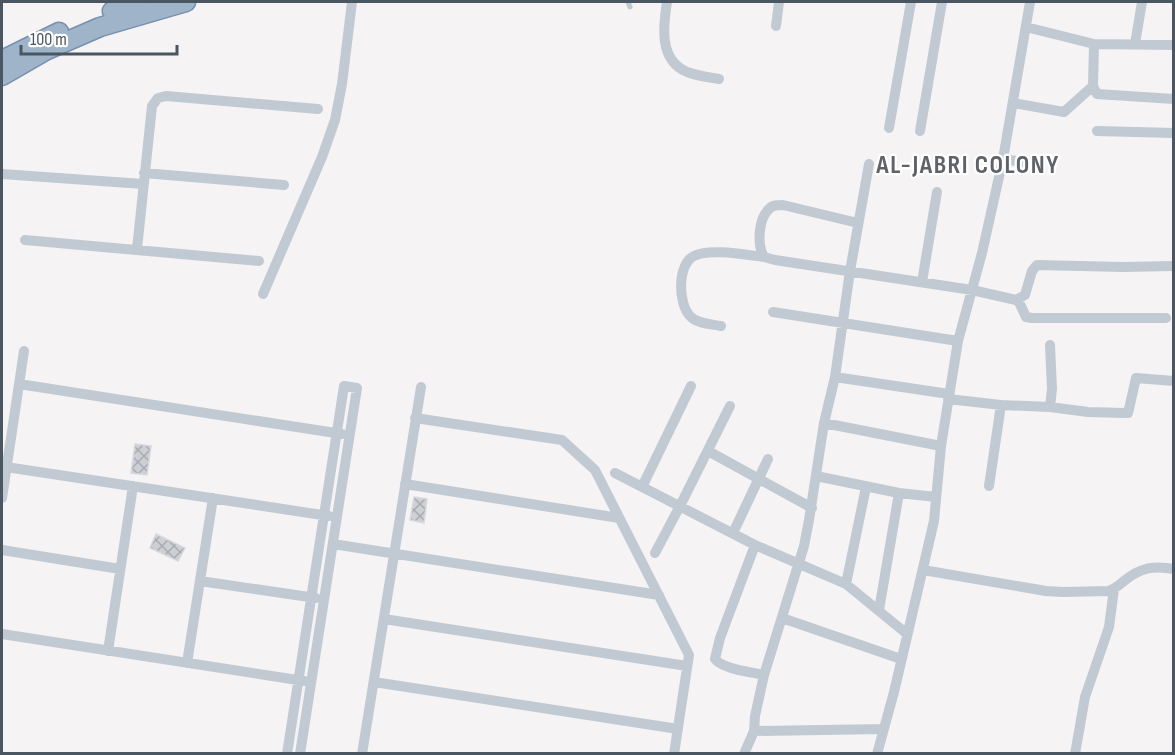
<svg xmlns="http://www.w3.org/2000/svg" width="1175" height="755" font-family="'Sofia Sans Condensed',sans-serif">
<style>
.building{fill:url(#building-cross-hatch);stroke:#d7d9de;stroke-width:1.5}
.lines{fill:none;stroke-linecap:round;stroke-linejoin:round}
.trunk-casing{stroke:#7690ad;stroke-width:21}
.service{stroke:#c1cad2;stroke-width:5}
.minor{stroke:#c1cad2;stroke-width:10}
.trunk{stroke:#9fb4c9;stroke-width:18}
.labels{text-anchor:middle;stroke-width:4.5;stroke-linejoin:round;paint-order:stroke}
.district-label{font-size:26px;font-weight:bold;letter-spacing:1.5px;fill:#5f6368;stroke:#fff}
</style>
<defs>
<pattern id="building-cross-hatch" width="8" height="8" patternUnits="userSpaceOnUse" patternTransform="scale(1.5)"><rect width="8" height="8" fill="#cdcfd5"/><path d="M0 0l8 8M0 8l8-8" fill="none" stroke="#a8abb0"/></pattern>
</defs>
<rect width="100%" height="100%" fill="#f5f3f3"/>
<path class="building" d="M 135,444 L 151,446 L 147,475 L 131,473 Z
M 414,497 L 427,499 L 424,523 L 410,520 Z
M 156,534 L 185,548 L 178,561 L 150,548 Z"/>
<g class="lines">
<defs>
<path id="trunk" d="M 112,11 L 140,2
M 2,60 L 59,32
M 2,76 L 47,50 L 100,27 L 186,2"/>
</defs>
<use href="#trunk" class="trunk-casing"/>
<path class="service" d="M 628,2 L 630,7"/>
<path class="minor" d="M 667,2 C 663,27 659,60 687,72 C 697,76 709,77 719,79
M 776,26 L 779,2
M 1026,27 L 1094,44 L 1174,45
M 1094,44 L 1093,86 L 1097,94 L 1174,99
M 1135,44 L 1142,2
M 1013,103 L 1064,112 L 1093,86
M 889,128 L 911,2
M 920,131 L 942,2
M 1097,131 L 1174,133
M 1003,159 L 1034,164
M 144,173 L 284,185
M 2,174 L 143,184
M 858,223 L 783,205 C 778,205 772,205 769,209 C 758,219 757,245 764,257 L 775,260 L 972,290 L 1016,300 L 1025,295 L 1032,271 L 1037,265 L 1123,267 L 1174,266
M 25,240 L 259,261
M 137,249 L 152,106 L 158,98 L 166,96 L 318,109
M 922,282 L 937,192
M 263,294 L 322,157 L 335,120 L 342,84 L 352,2
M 1018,300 L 1026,317 L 1032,318 L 1166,318
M 773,312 L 958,341
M 721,326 C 711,324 697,324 690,316 C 678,304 677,264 694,256 C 710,248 746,255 764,257
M 835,377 L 949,394
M 19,384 L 342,434
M 948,399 L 1001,405 L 1050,407 L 1088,412 L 1125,413 L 1128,413 L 1129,409 L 1136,378 L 1174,381
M 1050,407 L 1052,389 L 1050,345
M 415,418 L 562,440 L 595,470 L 689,655 L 674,754
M 824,423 L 941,446
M 708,451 L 812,508
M 6,467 L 329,516
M 615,473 L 755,545 L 846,584 L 907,634
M 816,476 L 899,493 L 936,497
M 405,484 L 619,518
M 989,486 L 1001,405
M 642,487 L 691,386
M 2,498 L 24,351
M 733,533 L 768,459
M 333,544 L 659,595
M 755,545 L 720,638 L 715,659 C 722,669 752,672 764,675
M 2,550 L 120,569
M 655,553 L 680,506 L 730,406
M 923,570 L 1046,591 L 1063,592 L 1108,591 C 1115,589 1119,585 1124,581 C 1140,568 1153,565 1174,569
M 200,581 L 316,598
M 846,584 L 866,487
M 879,610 L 899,493
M 782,618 L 901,659
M 384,619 L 687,666
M 2,634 L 304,681
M 108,651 L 133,486
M 187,663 L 213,498
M 374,682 L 678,729
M 754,731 L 883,729
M 287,754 L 344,386 L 357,388 L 300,754
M 362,754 L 421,387
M 744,754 L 754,731 L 755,716 L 764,675 L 804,546 L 809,520 L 824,423 L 835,377 L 850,271 L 869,164
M 877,754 L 894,692 L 934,521 L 941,446 L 958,341 L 982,253 L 1003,159 L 1030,2
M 1075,754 L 1085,697 L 1109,627 L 1114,589"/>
<use href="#trunk" class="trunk"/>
</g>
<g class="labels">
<g class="district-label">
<text x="968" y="173">AL-JABRI COLONY</text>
</g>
</g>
<rect width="1175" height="755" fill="none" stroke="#4a5661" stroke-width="6"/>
<path d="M21 45v9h156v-9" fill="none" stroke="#4a5661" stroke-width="3"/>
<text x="30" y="45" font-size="18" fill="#4a5661" stroke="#ffffff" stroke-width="4.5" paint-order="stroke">100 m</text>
</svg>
